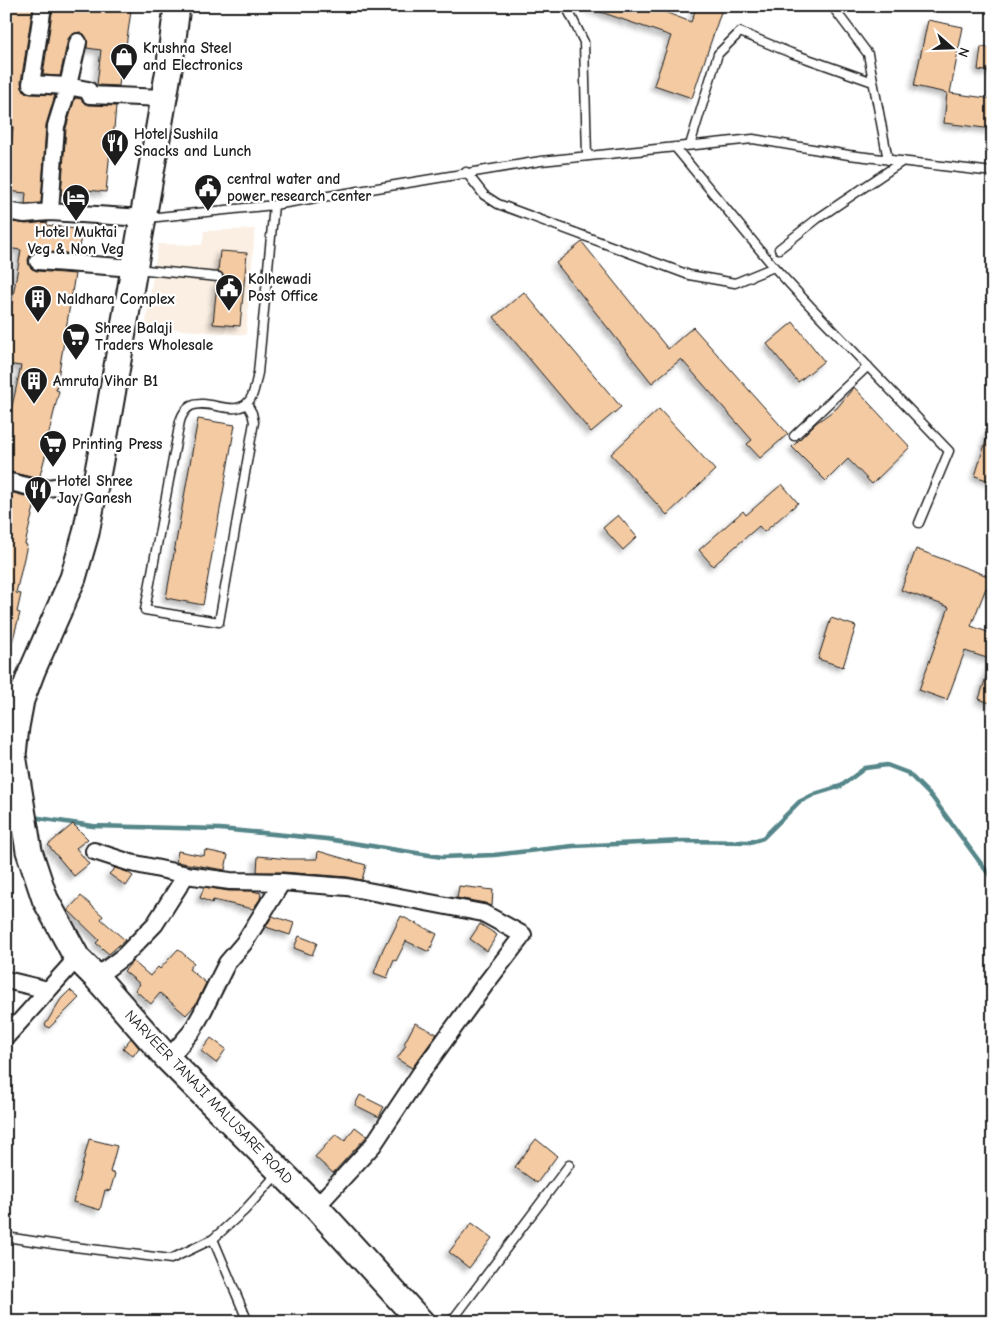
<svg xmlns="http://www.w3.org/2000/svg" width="999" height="1328" font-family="'Comic Neue',sans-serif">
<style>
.built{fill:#fbefe3}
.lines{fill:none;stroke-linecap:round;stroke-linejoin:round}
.stream{stroke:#558689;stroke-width:4.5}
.building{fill:#f3caa2;stroke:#1c1c1c;filter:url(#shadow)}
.lane-casing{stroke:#1c1c1c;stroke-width:11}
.street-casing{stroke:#1c1c1c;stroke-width:20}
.primary-casing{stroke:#1c1c1c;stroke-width:29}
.lane{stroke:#fff;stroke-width:8}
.street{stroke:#fff;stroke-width:16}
.primary{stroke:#fff;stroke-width:25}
.labels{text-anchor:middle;stroke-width:4.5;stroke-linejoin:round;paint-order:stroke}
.poi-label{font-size:15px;font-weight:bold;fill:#1c1c1c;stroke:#fff;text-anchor:start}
.street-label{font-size:15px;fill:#1c1c1c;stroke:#fff}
</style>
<defs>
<filter id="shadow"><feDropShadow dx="-4" dy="4" stdDeviation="2.5" flood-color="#0004"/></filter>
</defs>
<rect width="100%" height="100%" fill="#fff"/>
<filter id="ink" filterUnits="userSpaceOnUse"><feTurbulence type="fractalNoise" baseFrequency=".02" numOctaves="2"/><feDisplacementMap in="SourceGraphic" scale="10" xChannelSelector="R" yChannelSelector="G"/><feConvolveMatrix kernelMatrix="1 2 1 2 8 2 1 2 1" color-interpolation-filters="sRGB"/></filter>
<g filter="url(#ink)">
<path class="built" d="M 255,229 L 246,335 L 145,327 L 158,244 L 202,245 L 204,231 Z"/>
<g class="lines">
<path class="stream" d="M 32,817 L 93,826 L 220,829 L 327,839 L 442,857 L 494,855 L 573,846 L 684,841 L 750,842 L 763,838 L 799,802 L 815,794 L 841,786 L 865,768 L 887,765 L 908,773 L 932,797 L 993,880"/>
</g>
<path class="building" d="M 9,6 L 33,6 L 21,82 L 22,88 L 25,92 L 30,94 L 55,95 L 46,125 L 41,203 L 25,204 L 26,193 L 7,191 L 13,127 L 6,126 L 6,29 Z
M 53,6 L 95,6 L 131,11 L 125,53 L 123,53 L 119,86 L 97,85 L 101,50 L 87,48 L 87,39 L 84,34 L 80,32 L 75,33 L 70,36 L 68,39 L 60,76 L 43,75 Z
M 590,6 L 649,6 L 691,22 L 697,6 L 723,6 L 692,98 L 654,85 L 671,36 L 589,8 Z
M 928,20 L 963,27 L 950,93 L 993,99 L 993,129 L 944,123 L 947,93 L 914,86 Z
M 981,47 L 993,48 L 993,72 L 978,70 Z
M 75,98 L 81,99 L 84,103 L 89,105 L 116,106 L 112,151 L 110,150 L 106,192 L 88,190 L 88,198 L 61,195 L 66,128 Z
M 6,221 L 26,224 L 47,222 L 47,225 L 82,230 L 78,254 L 38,251 L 33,252 L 30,255 L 28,260 L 29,266 L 32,269 L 37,271 L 75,274 L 56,390 L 59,391 L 47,441 L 49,442 L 39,479 L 6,471 L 6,433 L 21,366 L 6,364 L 6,336 L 21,250 L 6,248 Z
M 582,242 L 668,349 L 693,327 L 788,434 L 760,458 L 747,444 L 752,440 L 681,359 L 652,383 L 556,263 Z
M 220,251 L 247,253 L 240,326 L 213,324 L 217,283 L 222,281 L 224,277 L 222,273 L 218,271 Z
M 524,292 L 621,407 L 591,432 L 494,317 Z
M 793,322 L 824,361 L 798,382 L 767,344 Z
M 854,387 L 910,447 L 872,484 L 848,459 L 826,481 L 792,447 L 816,423 L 837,408 Z
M 659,409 L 715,470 L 667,515 L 611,454 Z
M 198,419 L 235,425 L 203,605 L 166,598 Z
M 990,428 L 993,429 L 993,482 L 975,476 Z
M 782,484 L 798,503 L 764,532 L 759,526 L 713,566 L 699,550 L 743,511 L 746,515 Z
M 6,491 L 36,499 L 25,544 L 27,545 L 16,593 L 21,594 L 17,612 L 20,613 L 10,650 L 6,650 Z
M 618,515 L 637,537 L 623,550 L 603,528 Z
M 916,549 L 993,578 L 993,591 L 986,588 L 971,626 L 993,634 L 993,660 L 965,651 L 947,700 L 919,690 L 949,607 L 901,590 Z
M 831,618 L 856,626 L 843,667 L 818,659 Z
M 990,665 L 993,666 L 993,704 L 979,699 Z
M 73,824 L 88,839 L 76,848 L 89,864 L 74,876 L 48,845 Z
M 205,850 L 228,855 L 225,870 L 176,862 L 178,851 L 204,856 Z
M 318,851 L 366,865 L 362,880 L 348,877 L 283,872 L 257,872 L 258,856 L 289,859 L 317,859 Z
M 115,868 L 127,872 L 133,876 L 126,886 L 109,874 Z
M 459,886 L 493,890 L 492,906 L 485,903 L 457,898 Z
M 204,887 L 229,891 L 252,891 L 261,893 L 260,899 L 253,909 L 213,900 L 212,903 L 200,898 Z
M 81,896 L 103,916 L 101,919 L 125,940 L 109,954 L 96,943 L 99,940 L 68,910 Z
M 272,916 L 294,923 L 290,935 L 266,927 Z
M 401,916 L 437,934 L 429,952 L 406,941 L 396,961 L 394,960 L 387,978 L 374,973 L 383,949 L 387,941 L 388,942 Z
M 480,924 L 497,935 L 487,951 L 470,939 Z
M 299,936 L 317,943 L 312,955 L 294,948 Z
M 178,949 L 194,963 L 189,969 L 206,983 L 196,1004 L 186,1015 L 160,993 L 151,1004 L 135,990 L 140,984 L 124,971 L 133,961 L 150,976 L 158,967 L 160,969 Z
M 70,990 L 79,998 L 49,1028 L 45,1025 L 61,999 Z
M 415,1023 L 437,1034 L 412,1068 L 397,1059 L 406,1045 L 404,1044 Z
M 131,1038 L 139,1048 L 133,1056 L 123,1048 Z
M 211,1038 L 226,1049 L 216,1063 L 201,1051 Z
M 360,1095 L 384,1107 L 379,1117 L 355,1105 Z
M 355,1127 L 367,1136 L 333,1173 L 315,1157 L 336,1134 L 345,1141 Z
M 89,1139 L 117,1146 L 110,1172 L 115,1174 L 110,1191 L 105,1190 L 100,1210 L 73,1202 Z
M 536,1139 L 557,1156 L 537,1183 L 515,1167 Z
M 472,1223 L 492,1238 L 469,1268 L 449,1252 Z"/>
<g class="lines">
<defs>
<path id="lane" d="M 566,6 L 584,42 L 587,156
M 832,6 L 868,54 L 888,160
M 690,145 L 718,54 L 740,32 L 791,53 L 873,82
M 675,147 L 774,267 L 811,307 L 949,451 L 919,523
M 466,172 L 484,195 L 498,204 L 689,275 L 735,283 L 774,267
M 148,218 L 274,205 L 541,161 L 753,139 L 849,155 L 993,172
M 779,249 L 817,219 L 903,161
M 136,269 L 218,277
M 247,404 L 252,413 L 254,422 L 219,622 L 145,610 L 180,421 C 182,415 185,409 191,406 C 209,397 240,422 252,396 C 255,389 256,381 258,373 L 274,205
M 794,436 L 868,366
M 6,1237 L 59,1245 L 171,1259 L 213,1239 L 244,1211 L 278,1173
M 213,1239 L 248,1322
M 451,1322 L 569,1165"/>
<path id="street" d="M 43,6 L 31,84 L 67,86 L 88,90 L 90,95 L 164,98
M 6,211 L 25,214 L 50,212 L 143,218
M 50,212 L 56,126 L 66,94 L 78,42
M 38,261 L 134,268
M 6,481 L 39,489 L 96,482
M 94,851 L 131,863 L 188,875
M 96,977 L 124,956 L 155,924 L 186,875 L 230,881 L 282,882 L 347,887 L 483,913 L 523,935 L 484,986 L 420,1074 L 373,1145 L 316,1207
M 6,980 L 48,990
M 6,1037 L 77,958
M 168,1059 L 192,1031 L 201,1015 L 227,963 L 244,943 L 282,882"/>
<path id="primary" d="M 177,6 L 170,63 L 164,98 L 106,429 L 86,533 L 73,578 L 32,671 L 21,700 L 16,727 L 13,755 L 29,851 L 45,899 L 77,958 L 96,977 L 168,1059 L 316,1207 L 421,1322"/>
</defs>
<use href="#lane" class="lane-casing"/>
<use href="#street" class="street-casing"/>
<use href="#primary" class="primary-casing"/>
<use href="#lane" class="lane"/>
<use href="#street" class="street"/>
<use href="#primary" class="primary"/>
</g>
</g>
<defs>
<symbol id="shop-pin" viewBox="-11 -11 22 30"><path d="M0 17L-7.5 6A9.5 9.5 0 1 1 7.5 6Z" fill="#1c1c1c" stroke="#fff"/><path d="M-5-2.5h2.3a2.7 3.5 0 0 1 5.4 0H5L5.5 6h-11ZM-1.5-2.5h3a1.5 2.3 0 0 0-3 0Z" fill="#fff"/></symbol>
<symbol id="restaurant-pin" viewBox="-11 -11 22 30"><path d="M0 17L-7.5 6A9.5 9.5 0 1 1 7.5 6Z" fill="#1c1c1c" stroke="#fff"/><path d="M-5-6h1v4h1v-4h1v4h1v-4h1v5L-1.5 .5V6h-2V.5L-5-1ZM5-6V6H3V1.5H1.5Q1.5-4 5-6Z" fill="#fff"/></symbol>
<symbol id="civic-pin" viewBox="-11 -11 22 30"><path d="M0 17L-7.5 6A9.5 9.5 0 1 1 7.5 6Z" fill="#1c1c1c" stroke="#fff"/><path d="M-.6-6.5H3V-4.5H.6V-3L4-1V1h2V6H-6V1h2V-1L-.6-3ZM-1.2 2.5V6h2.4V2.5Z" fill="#fff"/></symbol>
<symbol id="hotel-pin" viewBox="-11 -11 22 30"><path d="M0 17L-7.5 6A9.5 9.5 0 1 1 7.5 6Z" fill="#1c1c1c" stroke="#fff"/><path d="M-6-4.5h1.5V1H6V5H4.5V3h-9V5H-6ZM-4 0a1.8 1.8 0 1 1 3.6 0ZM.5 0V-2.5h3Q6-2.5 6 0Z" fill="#fff"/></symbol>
<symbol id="building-pin" viewBox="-11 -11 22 30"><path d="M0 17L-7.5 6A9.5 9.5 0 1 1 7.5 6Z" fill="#1c1c1c" stroke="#fff"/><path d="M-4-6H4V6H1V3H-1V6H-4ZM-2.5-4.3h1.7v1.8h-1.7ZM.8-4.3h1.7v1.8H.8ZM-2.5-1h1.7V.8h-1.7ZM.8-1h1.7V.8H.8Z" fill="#fff"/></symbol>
<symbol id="supermarket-pin" viewBox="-11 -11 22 30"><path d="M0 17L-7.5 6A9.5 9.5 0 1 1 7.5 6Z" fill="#1c1c1c" stroke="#fff"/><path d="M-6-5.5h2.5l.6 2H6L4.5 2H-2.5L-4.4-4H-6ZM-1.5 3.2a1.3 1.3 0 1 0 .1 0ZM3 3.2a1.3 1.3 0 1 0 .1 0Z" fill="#fff"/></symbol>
</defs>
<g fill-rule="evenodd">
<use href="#shop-pin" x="108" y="41" width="32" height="43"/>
<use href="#restaurant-pin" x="99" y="127" width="32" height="43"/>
<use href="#civic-pin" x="192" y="172" width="32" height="43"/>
<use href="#hotel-pin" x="60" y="182" width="32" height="43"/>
<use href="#civic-pin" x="213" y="272" width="32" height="43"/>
<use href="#building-pin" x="22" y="283" width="32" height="43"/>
<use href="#supermarket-pin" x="60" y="321" width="32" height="43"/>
<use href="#building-pin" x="18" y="365" width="32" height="43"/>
<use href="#supermarket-pin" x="37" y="428" width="32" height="43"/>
<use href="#restaurant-pin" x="22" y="474" width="32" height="43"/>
</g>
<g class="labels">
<g class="poi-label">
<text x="143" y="53">Krushna Steel<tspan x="143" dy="17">and Electronics</tspan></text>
<text x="134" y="139">Hotel Sushila<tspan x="134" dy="17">Snacks and Lunch</tspan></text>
<text x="227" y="184">central water and<tspan x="227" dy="17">power research center</tspan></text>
<text x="76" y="237" text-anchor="middle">Hotel Muktai<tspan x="76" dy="17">Veg &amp; Non Veg</tspan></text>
<text x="248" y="284">Kolhewadi<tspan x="248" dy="17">Post Office</tspan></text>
<text x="57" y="304">Naldhara Complex</text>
<text x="95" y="333">Shree Balaji<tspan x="95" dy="17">Traders Wholesale</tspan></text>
<text x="53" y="386">Amruta Vihar B1</text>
<text x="72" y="449">Printing Press</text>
<text x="57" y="486">Hotel Shree<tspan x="57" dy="17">Jay Ganesh</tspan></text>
</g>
<g class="street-label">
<text transform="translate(209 1097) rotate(46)" y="5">NARVEER TANAJI MALUSARE ROAD</text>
</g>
</g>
<rect width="999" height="1328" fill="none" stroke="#fff" stroke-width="25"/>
<rect x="12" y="12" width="974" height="1303" fill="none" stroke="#1c1c1c" stroke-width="2" filter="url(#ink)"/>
<g transform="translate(952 48) rotate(110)" stroke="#ffffff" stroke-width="4" paint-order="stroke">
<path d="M0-4L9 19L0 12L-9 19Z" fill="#1c1c1c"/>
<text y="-8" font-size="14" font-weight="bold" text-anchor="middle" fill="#1c1c1c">N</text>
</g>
</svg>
